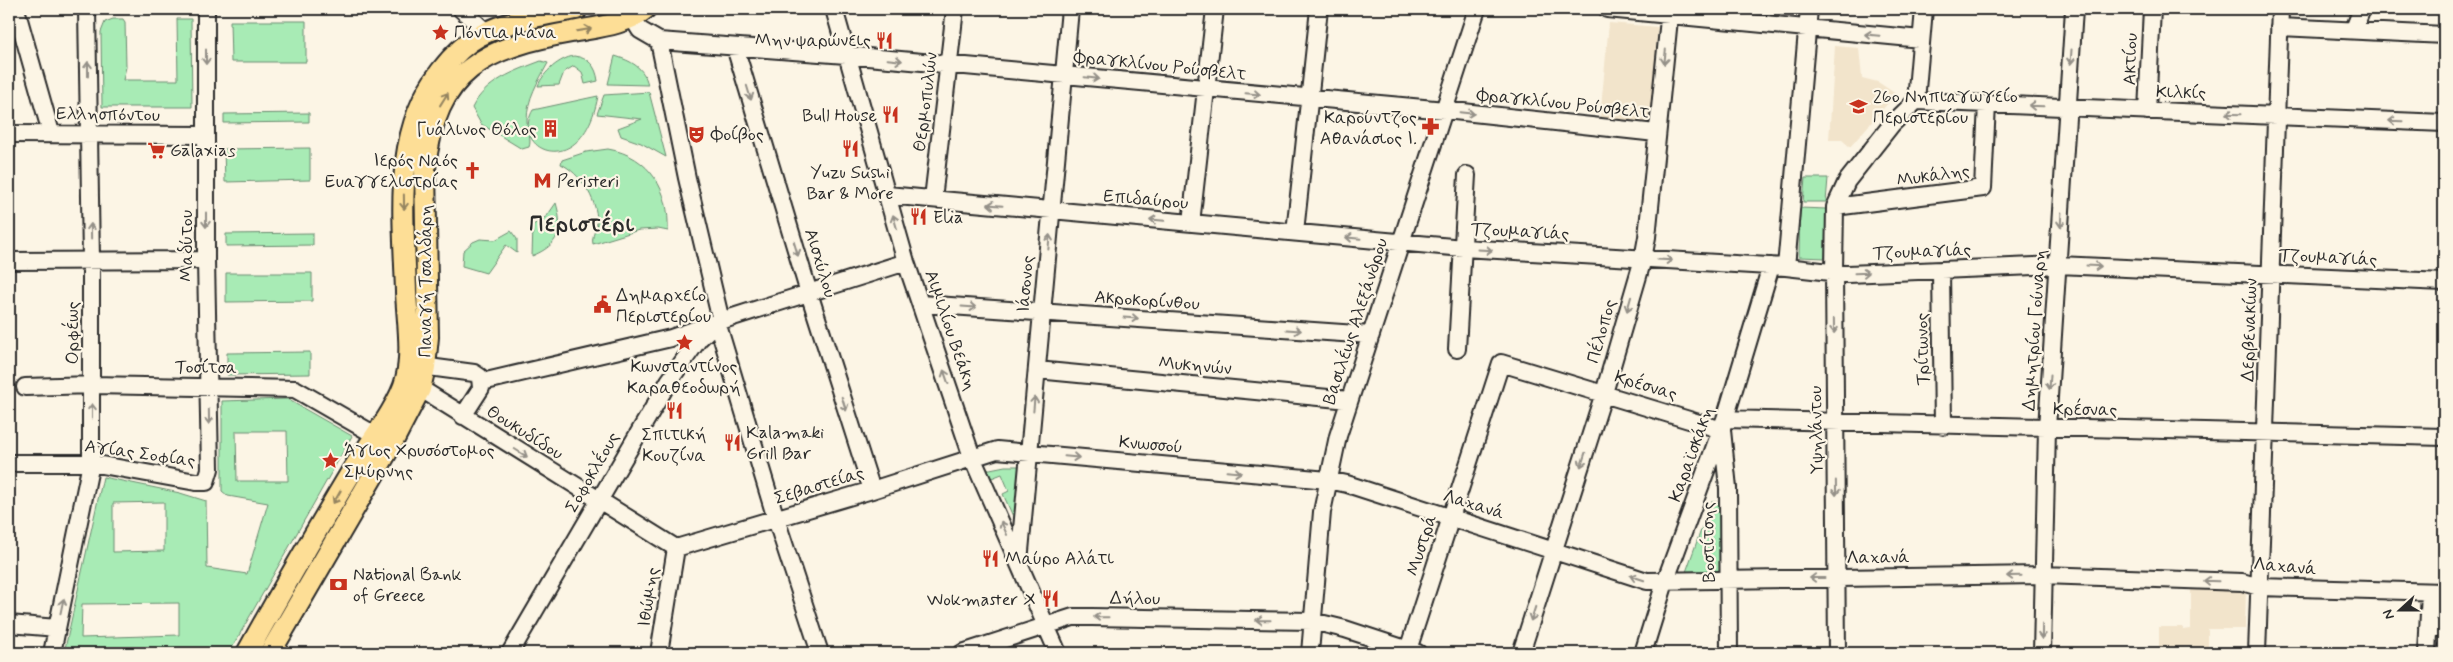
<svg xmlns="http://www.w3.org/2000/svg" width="2453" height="662" font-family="Mynerve,sans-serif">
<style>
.built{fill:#f2e4cb}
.green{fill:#a8ebb5;stroke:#6a8b70;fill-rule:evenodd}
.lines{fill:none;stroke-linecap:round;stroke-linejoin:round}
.minor-casing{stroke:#2b2b2b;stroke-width:20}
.major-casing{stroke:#2b2b2b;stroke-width:24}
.minor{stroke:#fcf5e5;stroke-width:16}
.major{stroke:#fdde96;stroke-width:20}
.oneway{stroke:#948460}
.oneway2{stroke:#949088}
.labels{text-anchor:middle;stroke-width:4.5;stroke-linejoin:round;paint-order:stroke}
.poi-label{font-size:18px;fill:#2b2b2b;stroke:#fcf5e5;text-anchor:start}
.street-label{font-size:18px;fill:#2b2b2b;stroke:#fcf5e5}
.district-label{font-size:22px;font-weight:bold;letter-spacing:1px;fill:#2b2b2b;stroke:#fcf5e5}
</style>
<rect width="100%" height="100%" fill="#fcf5e5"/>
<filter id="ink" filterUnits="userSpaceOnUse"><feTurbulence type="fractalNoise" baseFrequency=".02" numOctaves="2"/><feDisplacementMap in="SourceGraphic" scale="10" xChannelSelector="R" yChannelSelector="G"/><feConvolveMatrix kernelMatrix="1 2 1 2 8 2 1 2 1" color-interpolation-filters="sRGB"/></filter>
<g filter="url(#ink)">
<path class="built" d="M 1609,23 L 1658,27 L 1650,123 L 1600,118 Z
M 1835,46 L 1859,48 L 1862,78 L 1878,82 L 1896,94 L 1850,147 L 1842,140 L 1829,140 Z
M 2191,587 L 2246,587 L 2245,629 L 2208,629 L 2208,647 L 2184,647 L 2183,653 L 2159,653 L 2159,627 L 2183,627 L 2184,630 L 2191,629 Z"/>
<path class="green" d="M 113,19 L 123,19 L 125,22 L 126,67 L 123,80 L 178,80 L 177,19 L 191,19 L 192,107 L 102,107 L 101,32 L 105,22 Z
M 230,21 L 306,21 L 306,62 L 231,62 Z
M 574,56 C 589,58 596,66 598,81 L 585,84 L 582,72 L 574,66 L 564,72 L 559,85 L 538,86 C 543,72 560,58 574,56 Z
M 615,56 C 631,61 644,67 648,85 L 608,84 Z
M 541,61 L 548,63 C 538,82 527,98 527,121 C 527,129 532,140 529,147 L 522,149 L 481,124 L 472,108 C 485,81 515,71 541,61 Z
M 649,92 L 666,157 L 641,143 L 621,136 L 618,128 L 642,119 L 597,114 L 604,95 Z
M 598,96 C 582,183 509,151 533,110 Z
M 309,113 L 309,122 L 224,123 L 224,114 Z
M 310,148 L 310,180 L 225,182 L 224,149 Z
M 608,149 C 650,156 670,191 668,231 L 658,229 L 639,230 L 593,244 C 591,236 597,229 597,221 C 597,199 580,173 561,164 L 562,160 L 586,152 Z
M 1805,178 L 1828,178 L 1826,202 L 1803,202 Z
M 556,203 C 564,230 559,245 532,256 L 533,225 L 547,216 Z
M 1800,208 L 1826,209 L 1825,258 L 1799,257 Z
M 511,231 L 517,239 L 517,253 L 506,245 L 486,273 L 462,266 L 463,251 L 473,242 L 480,239 L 495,240 Z
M 313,233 L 313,245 L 226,246 L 226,234 Z
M 226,273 L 312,273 L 312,301 L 226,302 Z
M 310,352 L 310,374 L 227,375 L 227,353 Z
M 287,399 L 352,436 L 229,653 L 64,653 L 103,477 L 180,493 L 206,501 L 207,568 L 247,574 L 268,503 L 228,496 L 222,491 L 222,401 ZM 236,431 L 287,431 L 288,481 L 237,481 ZM 164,502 L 164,551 L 113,552 L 113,503 ZM 179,603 L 179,635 L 81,638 L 82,604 Z
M 1005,466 L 1022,466 L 1015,521 L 1003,494 L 1009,491 L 1002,474 L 989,479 L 985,470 Z
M 1711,502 L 1721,502 L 1724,571 L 1686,572 Z"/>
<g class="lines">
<defs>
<path id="minor" d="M 16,9 L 51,133
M 461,9 L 486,32
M 627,9 L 640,30 L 659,41 L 846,55 L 1445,110 L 1656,133
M 834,9 L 906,262 L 972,457 L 1058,653
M 1607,9 L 1921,39
M 2279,27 L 2444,35
M 2354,29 L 2362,9
M 659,41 L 687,178 L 721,321
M 735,47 L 809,293 L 872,490
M 1916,101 L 2444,123
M 2147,111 L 2152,9
M 9,134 L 206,135
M 887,195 L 1463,248 L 1786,267 L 1848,274 L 2058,265 L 2444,282
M 933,199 L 955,9
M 1835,207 L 1983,188 L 1987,104
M 1191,223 L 1215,9
M 1295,232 L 1319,9
M 9,261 L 206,260
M 1786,267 L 1809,9
M 1941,270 L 1943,426
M 921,304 L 1371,335
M 1457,349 L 1467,175
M 414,365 L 474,373 L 480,377 L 481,388 L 463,416
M 1037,370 L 1349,400
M 410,382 L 676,548
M 482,382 L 671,338 L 717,322 L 776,519 L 820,653
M 25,387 L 92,385 L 295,389 L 375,435
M 1725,419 L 2444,437
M 9,463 L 91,463 L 196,482 L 206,482 L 210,469 L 206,260 L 206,9
M 676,548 L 872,490 L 997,450 L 1328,480 L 1347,484 L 1647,581 L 2043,575 L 2242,582 L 2259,587 L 2444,592
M 1019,562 L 1070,9
M 9,624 L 57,628
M 2428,627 L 2444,628
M 52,653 L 91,463 L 91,260 L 87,9
M 510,653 L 669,381 L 699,339 L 717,322 L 906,262
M 659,653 L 676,548
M 962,653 L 1073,617 L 1092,617 L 1312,621 L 1345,629 L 1418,653
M 1310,653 L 1322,512 L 1338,436 L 1477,9
M 1407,653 L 1501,363 L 1722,430 L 1728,488 L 1729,653
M 1521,653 L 1604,393 L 1643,259 L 1647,237 L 1670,9
M 1643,653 L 1665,582 L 1725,419 L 1771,266
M 1837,653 L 1834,271 L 1835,207 L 1847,181 L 1892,124 L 1916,101 L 1924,9
M 2042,653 L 2047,428 L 2074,9
M 2257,653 L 2280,9
M 2427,653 L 2430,592"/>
<path id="major" d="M 247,653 C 281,592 316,531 352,471 C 367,447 400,405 406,379 C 413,352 407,319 406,292 C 404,217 392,134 441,71 C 451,58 464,44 479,36 C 509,20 543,15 577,9
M 270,653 L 391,445 L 420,389 L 425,367 L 428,337 L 425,169 C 435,69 485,47 577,31 C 599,27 627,24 645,9"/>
</defs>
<use href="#minor" class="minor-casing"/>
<use href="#major" class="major-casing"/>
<use href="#minor" class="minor"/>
<use href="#major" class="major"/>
</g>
<defs><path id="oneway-shaft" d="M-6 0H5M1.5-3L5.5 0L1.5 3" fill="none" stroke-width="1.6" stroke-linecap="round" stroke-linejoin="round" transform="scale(1.25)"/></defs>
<g class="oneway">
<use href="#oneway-shaft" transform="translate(584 30) rotate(-10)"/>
<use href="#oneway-shaft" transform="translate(444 99) rotate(-58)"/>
<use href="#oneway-shaft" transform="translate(404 202) rotate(89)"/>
<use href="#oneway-shaft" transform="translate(337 497) rotate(120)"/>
</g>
<g class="oneway2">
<use href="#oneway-shaft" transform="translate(1872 35) rotate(-175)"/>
<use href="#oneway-shaft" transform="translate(206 57) rotate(90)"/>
<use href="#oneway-shaft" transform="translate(1665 57) rotate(96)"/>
<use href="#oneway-shaft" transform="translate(2071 57) rotate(94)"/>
<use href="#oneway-shaft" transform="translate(895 60) rotate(6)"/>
<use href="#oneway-shaft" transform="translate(88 69) rotate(-90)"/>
<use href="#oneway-shaft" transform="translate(1092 78) rotate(6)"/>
<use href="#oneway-shaft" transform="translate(749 93) rotate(73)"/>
<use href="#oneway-shaft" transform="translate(1253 94) rotate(5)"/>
<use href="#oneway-shaft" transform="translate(2036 106) rotate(-178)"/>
<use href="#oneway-shaft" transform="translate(1467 113) rotate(6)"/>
<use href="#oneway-shaft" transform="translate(2233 114) rotate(-178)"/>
<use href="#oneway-shaft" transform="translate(2396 121) rotate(-178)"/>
<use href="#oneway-shaft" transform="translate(995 205) rotate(-175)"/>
<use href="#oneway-shaft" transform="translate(206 220) rotate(90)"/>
<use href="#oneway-shaft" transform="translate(1157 220) rotate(-175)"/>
<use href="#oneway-shaft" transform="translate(2061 220) rotate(93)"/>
<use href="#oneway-shaft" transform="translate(895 222) rotate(-106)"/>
<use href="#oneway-shaft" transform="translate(91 231) rotate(-91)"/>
<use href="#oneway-shaft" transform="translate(1353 238) rotate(-175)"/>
<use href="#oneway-shaft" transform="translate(1049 242) rotate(-85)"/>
<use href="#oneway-shaft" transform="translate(796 249) rotate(73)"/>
<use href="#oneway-shaft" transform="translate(1485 250) rotate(3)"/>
<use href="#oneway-shaft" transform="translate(1665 260) rotate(3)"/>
<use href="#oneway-shaft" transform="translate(2094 266) rotate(3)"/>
<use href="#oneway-shaft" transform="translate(1862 273) rotate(-2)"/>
<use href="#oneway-shaft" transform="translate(1629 304) rotate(106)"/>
<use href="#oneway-shaft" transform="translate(969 307) rotate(4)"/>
<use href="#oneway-shaft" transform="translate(1131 318) rotate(4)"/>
<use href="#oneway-shaft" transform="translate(1834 326) rotate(89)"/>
<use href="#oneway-shaft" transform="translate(1294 330) rotate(4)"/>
<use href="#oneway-shaft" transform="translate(946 377) rotate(-109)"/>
<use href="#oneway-shaft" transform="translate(2050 382) rotate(94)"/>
<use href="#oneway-shaft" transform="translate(844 404) rotate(72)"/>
<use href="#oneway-shaft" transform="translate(1034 404) rotate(-85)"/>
<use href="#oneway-shaft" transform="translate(92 411) rotate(-90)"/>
<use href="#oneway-shaft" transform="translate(209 417) rotate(89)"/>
<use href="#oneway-shaft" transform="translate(521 453) rotate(32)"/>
<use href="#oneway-shaft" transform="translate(1072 457) rotate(5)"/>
<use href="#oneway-shaft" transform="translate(1583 460) rotate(108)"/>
<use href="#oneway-shaft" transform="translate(1234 472) rotate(5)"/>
<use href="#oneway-shaft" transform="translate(1836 488) rotate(89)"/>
<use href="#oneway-shaft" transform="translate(1004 528) rotate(-114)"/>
<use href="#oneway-shaft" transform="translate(2014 576) rotate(179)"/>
<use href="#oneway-shaft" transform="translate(1637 578) rotate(-162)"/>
<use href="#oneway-shaft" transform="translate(1817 578) rotate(180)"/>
<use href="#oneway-shaft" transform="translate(2211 581) rotate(-178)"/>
<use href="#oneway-shaft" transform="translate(62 606) rotate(-78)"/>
<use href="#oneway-shaft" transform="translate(1533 614) rotate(108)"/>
<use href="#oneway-shaft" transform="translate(1101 617) rotate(-179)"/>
<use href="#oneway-shaft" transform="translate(1263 620) rotate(-179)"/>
<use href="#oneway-shaft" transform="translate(2042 632) rotate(91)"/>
</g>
</g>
<defs>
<symbol id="sight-bare" viewBox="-9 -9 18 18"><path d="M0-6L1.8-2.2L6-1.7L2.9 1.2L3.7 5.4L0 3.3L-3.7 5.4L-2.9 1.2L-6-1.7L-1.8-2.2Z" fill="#c8321e" stroke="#fcf5e5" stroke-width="2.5" paint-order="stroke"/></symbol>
<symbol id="restaurant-bare" viewBox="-9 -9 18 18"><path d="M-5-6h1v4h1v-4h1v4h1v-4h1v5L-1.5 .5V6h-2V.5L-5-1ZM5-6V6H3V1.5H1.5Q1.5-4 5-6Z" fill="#c8321e" stroke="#fcf5e5" stroke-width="2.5" paint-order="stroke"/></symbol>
<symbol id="school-bare" viewBox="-9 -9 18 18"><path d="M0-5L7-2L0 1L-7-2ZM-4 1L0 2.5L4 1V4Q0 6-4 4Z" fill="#c8321e" stroke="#fcf5e5" stroke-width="2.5" paint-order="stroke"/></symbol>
<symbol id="pharmacy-bare" viewBox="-9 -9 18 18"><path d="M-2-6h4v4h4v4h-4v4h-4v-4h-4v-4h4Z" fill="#c8321e" stroke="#fcf5e5" stroke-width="2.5" paint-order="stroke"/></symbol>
<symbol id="building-bare" viewBox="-9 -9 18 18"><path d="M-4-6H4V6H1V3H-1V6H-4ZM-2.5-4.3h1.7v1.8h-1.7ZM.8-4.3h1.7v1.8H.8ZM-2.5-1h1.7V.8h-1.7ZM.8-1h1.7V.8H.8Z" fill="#c8321e" stroke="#fcf5e5" stroke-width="2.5" paint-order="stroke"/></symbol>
<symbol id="theatre-bare" viewBox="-9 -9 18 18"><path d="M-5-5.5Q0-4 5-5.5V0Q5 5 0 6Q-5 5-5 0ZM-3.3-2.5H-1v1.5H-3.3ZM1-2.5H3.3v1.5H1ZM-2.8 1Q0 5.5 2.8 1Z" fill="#c8321e" stroke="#fcf5e5" stroke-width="2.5" paint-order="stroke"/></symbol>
<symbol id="supermarket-bare" viewBox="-9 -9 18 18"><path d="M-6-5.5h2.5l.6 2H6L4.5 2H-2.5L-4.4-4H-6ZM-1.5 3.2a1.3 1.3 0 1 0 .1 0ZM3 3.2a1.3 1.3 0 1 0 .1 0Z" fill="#c8321e" stroke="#fcf5e5" stroke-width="2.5" paint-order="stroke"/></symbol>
<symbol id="church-bare" viewBox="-9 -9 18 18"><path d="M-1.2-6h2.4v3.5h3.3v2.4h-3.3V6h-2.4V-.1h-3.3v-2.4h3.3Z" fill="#c8321e" stroke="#fcf5e5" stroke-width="2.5" paint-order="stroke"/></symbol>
<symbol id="metro-bare" viewBox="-9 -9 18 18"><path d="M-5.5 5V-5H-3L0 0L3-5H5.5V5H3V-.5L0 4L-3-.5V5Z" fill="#c8321e" stroke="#fcf5e5" stroke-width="2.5" paint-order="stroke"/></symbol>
<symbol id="civic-bare" viewBox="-9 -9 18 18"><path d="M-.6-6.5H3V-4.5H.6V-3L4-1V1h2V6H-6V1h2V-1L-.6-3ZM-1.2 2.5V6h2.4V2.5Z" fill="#c8321e" stroke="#fcf5e5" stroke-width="2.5" paint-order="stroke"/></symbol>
<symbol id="bank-bare" viewBox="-9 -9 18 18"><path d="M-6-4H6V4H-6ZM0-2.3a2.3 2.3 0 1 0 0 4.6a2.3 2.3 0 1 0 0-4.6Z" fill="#c8321e" stroke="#fcf5e5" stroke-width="2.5" paint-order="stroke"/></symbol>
</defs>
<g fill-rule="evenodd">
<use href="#sight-bare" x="428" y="20" width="25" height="25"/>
<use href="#restaurant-bare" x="872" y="28" width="25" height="25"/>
<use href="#school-bare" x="1846" y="94" width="25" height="25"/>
<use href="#restaurant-bare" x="878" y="102" width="25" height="25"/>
<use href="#pharmacy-bare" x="1418" y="114" width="25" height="25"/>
<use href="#building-bare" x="538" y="116" width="25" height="25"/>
<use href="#theatre-bare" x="684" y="122" width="25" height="25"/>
<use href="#restaurant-bare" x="838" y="136" width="25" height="25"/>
<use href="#supermarket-bare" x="144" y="138" width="25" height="25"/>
<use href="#church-bare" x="460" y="158" width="25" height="25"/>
<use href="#metro-bare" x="530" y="168" width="25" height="25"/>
<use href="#restaurant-bare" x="906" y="204" width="25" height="25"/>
<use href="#civic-bare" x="590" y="292" width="25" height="25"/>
<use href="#sight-bare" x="672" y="330" width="25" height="25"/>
<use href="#restaurant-bare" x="662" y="398" width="25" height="25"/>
<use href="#restaurant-bare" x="720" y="430" width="25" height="25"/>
<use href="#sight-bare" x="318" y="448" width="25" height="25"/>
<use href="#restaurant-bare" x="978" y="546" width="25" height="25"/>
<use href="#bank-bare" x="326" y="572" width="25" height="25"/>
<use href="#restaurant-bare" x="1038" y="586" width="25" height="25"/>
</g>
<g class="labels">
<g class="poi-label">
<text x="454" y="38">Πόντια μάνα</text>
<text x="871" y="46" text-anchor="end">Μην ψαρώνεις</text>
<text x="1873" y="102">26ο Νηπιαγωγείο<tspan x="1873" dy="21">Περιστερίου</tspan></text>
<text x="877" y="121" text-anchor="end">Bull House</text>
<text x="1417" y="123" text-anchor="end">Καρούντζος<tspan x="1417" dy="21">Αθανάσιος Ι.</tspan></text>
<text x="537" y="135" text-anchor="end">Γυάλινος Θόλος</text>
<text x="711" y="140">Φοίβος</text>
<text x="170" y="156">Galaxias</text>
<text x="458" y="166" text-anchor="end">Ιερός Ναός<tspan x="458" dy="21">Ευαγγελιστρίας</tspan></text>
<text x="850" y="178" text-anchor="middle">Yuzu Sushi<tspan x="850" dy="21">Bar &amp; More</tspan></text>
<text x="557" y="187">Peristeri</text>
<text x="933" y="223">Elia</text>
<text x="616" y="301">Δημαρχείο<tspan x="616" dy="21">Περιστερίου</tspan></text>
<text x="684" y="372" text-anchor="middle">Κωνσταντίνος<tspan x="684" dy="21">Καραθεοδωρή</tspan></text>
<text x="746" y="438">Kalamaki<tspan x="746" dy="21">Grill Bar</tspan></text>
<text x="674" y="440" text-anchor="middle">Σπιτική<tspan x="674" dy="21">Κουζίνα</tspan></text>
<text x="344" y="456">Άγιος Χρυσόστομος<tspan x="344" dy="21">Σμύρνης</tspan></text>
<text x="1005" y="564">Μαύρο Αλάτι</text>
<text x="353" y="580">National Bank<tspan x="353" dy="21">of Greece</tspan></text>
<text x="1036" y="605" text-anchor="end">Wokmaster X</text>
</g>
<g class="street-label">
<text transform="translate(2130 59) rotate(-88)" y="6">Ακτίου</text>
<text transform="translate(1160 65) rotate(6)" y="6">Φραγκλίνου Ρούσβελτ</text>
<text transform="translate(2181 92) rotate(2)" y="6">Κιλκίς</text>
<text transform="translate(925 102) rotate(-83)" y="6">Θερμοπυλών</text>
<text transform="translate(1563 103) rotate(6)" y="6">Φραγκλίνου Ρούσβελτ</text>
<text transform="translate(108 114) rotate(1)" y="6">Ελλησπόντου</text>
<text transform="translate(1933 175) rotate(-8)" y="6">Μυκάλης</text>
<text transform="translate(1146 199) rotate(5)" y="6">Επιδαύρου</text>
<text transform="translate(1520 231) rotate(3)" y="6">Τζουμαγιάς</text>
<text transform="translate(186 246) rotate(-90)" y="6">Μαδύτου</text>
<text transform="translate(1922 251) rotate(-2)" y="6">Τζουμαγιάς</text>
<text transform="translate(2328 257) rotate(3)" y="6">Τζουμαγιάς</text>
<text transform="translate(821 263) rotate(73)" y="6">Αισχύλου</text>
<text transform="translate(425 281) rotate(-90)" y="6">Παναγή Τσαλδάρη</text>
<text transform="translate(1025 284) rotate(-85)" y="6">Ιάσονος</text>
<text transform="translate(1147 300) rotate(4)" y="6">Ακροκορίνθου</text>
<text transform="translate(1355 321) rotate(-72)" y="6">Βασιλέως Αλεξάνδρου</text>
<text transform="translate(951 330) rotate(71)" y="6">Αιμιλίου Βεάκη</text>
<text transform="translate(2034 330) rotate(-86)" y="6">Δημητρίου Γούναρη</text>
<text transform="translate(2249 330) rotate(-88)" y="6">Δερβενακίων</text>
<text transform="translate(1601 331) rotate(-74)" y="6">Πέλοπος</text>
<text transform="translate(72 333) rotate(-90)" y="6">Ορφέως</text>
<text transform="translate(1922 349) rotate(-91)" y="6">Τρίτωνος</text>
<text transform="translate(1195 365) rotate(5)" y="6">Μυκηνών</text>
<text transform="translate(206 367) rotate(1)" y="6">Τοσίτσα</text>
<text transform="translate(1646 385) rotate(17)" y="6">Κρέσνας</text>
<text transform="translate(2085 409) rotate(1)" y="6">Κρέσνας</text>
<text transform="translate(1816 430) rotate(-91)" y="6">Υψηλάντου</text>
<text transform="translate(525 432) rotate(32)" y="6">Θουκυδίδου</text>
<text transform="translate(1151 444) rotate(5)" y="6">Κνωσσού</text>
<text transform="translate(140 453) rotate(8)" y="6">Αγίας Σοφίας</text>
<text transform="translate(1691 454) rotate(-70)" y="6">Καραϊσκάκη</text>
<text transform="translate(592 472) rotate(-60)" y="6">Σοφοκλέους</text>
<text transform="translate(819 485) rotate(-17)" y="6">Σεβαστείας</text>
<text transform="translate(1474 504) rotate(17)" y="6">Λαχανά</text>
<text transform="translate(1708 542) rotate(-91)" y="6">Βοστίτσης</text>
<text transform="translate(1421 545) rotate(-72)" y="6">Μυστρά</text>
<text transform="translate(1878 557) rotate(-1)" y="6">Λαχανά</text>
<text transform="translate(2285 566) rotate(5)" y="6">Λαχανά</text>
<text transform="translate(648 597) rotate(-81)" y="6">Ιθώμης</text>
<text transform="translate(1135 598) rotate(1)" y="6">Δήλου</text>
</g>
<g class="district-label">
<text x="582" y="231">Περιστέρι</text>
</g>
</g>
<rect width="2453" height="662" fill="none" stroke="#fcf5e5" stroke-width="30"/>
<rect x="15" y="15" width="2423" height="632" fill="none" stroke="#2b2b2b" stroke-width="2" filter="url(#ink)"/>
<g transform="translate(2400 610) rotate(249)" stroke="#fcf5e5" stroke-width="4" paint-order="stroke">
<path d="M0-4L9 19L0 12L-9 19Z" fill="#2b2b2b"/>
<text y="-8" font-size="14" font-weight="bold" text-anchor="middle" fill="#2b2b2b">N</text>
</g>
</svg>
